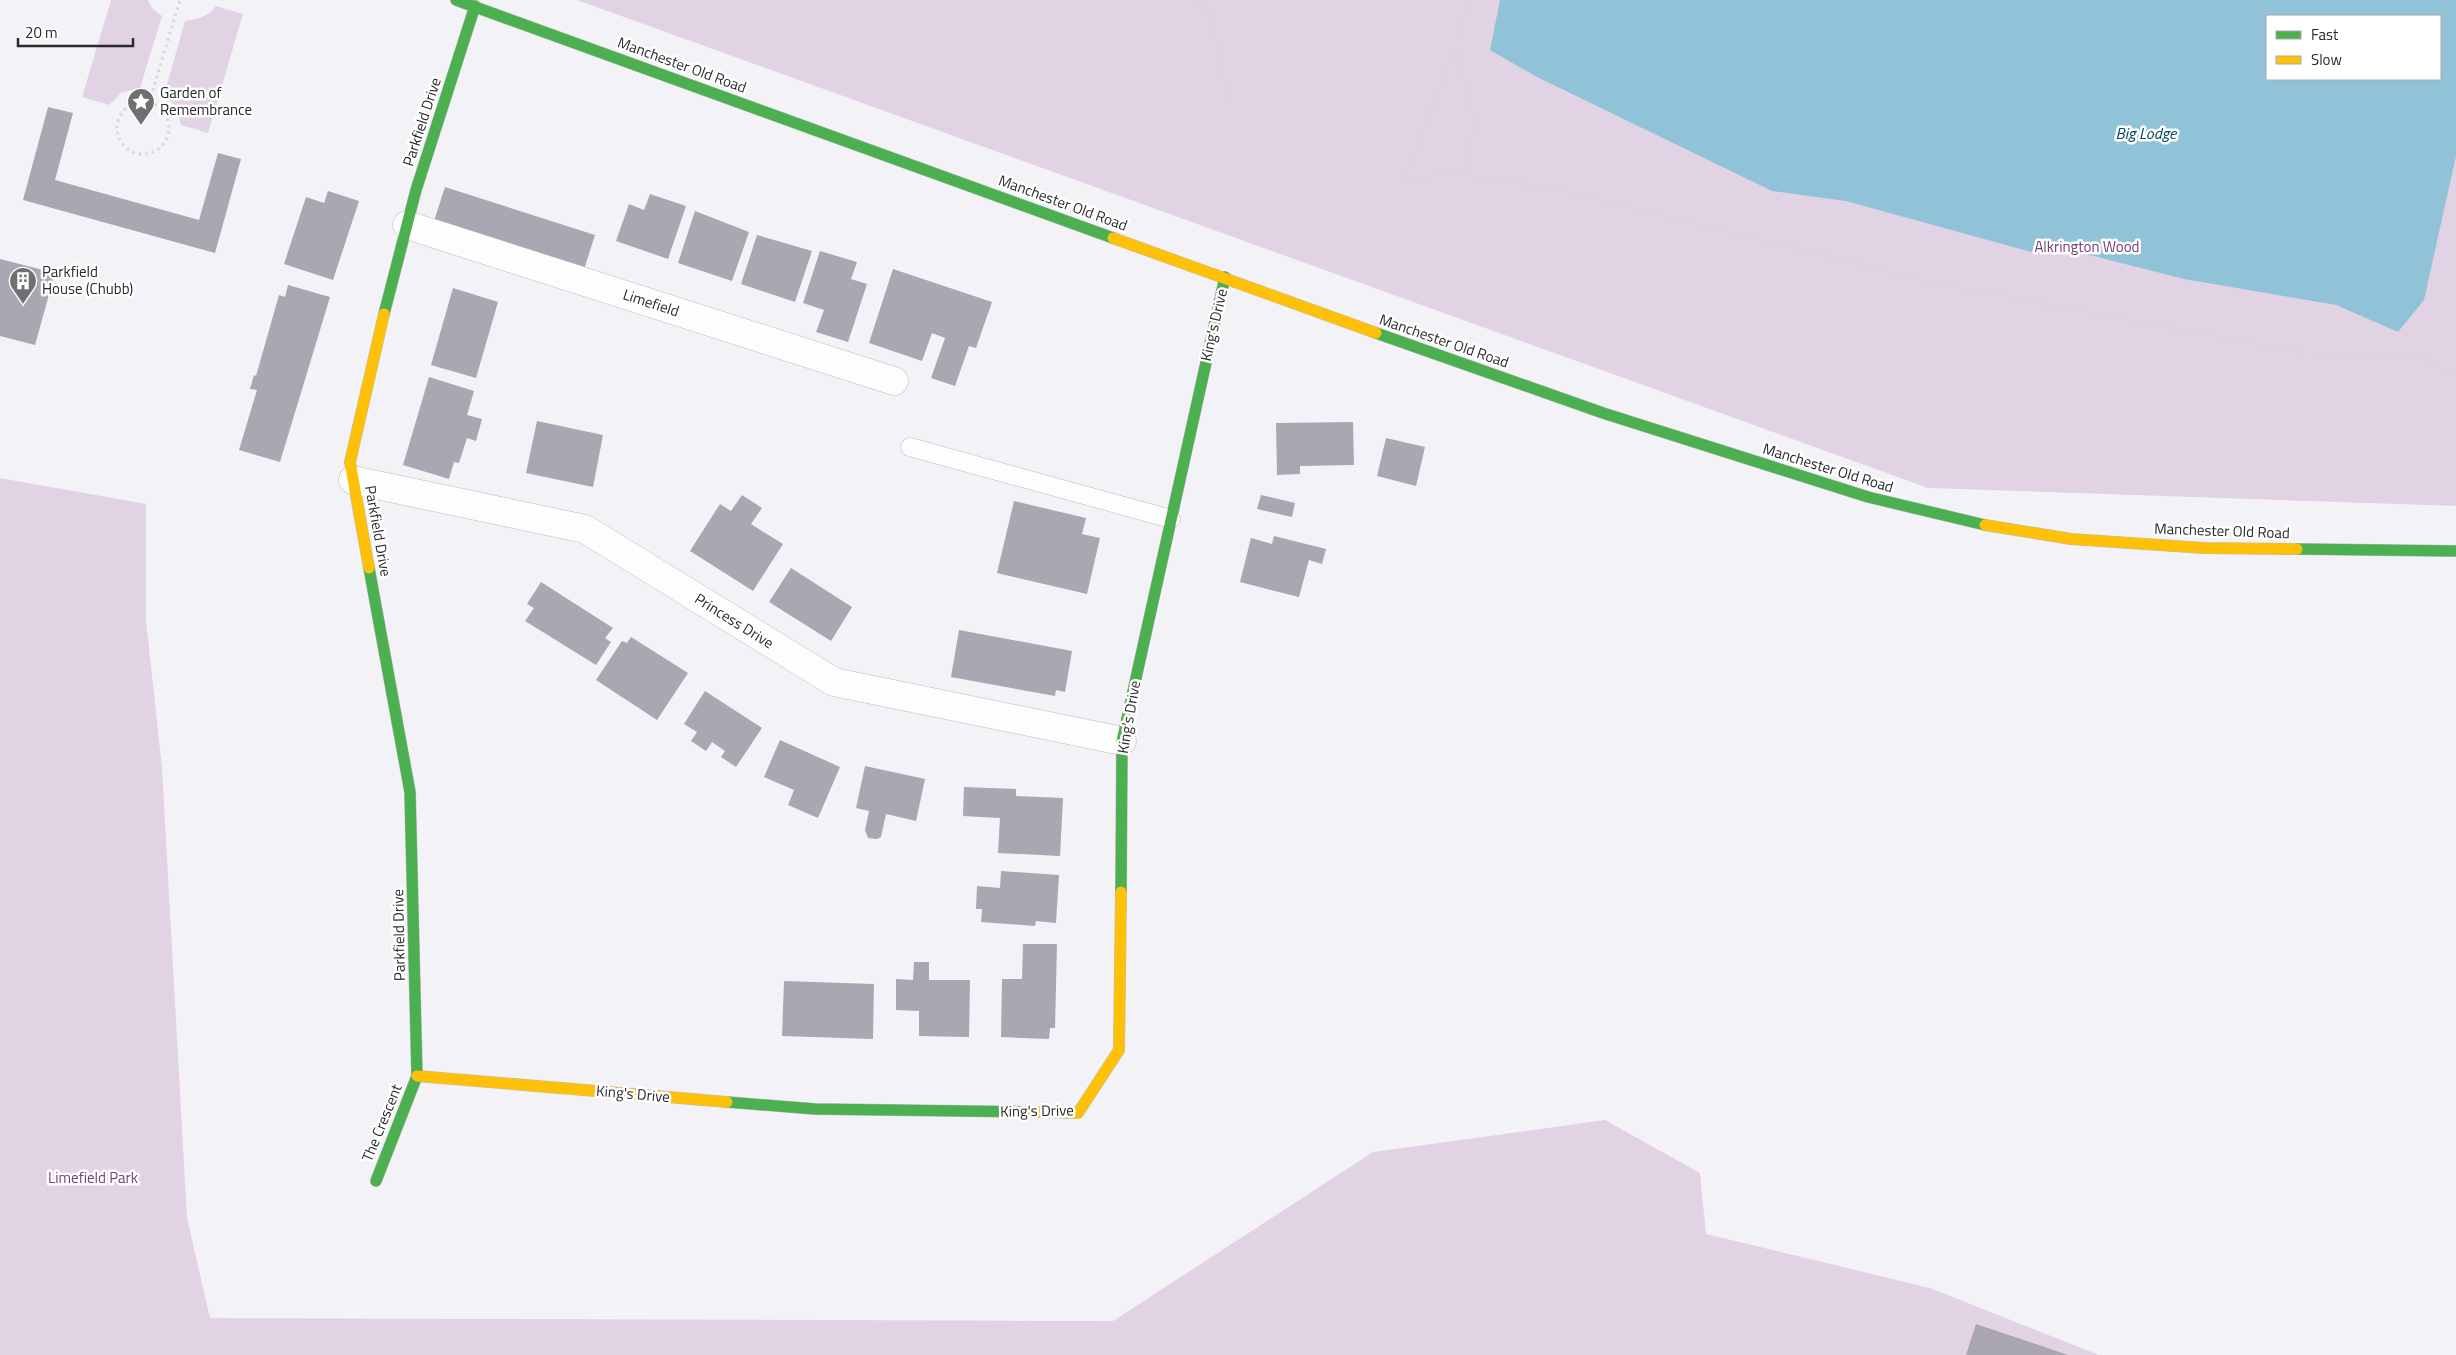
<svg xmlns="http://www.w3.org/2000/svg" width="2456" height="1355" font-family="'Titillium Web',sans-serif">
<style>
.green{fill:#e2d3e4;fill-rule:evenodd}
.water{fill:#91c3d8;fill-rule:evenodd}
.building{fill:#aaa6b2}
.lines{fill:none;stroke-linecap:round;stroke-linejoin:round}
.lane-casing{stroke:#babbbe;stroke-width:19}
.street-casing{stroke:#babbbe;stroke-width:29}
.fast-casing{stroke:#babbbe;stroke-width:12}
.slow-casing{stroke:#babbbe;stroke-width:12}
.path{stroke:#d7d7d8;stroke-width:3;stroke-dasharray:2.5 4;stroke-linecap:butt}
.lane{stroke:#fdfdfe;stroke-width:18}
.street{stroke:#fdfdfe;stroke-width:28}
.fast{stroke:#4caf50;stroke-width:11}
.slow{stroke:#ffc107;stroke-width:11}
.labels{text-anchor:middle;stroke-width:5;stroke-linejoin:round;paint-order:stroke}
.street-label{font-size:15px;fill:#292a2c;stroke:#fff}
.poi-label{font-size:15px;fill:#292a2c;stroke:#fff;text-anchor:start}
.park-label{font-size:15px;fill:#763d77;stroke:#fff}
.water-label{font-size:16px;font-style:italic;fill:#044559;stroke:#fff}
</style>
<rect width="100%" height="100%" fill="#f3f3f7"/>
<path class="green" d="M 111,0 L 148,0 L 152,8 L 162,16 L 140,88 L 121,93 L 109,105 L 82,97 Z
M 577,0 L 2456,0 L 2456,506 L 1928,488 ZM 2267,16 L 2440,16 L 2440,79 L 2267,79 Z
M 216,6 L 243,14 L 208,133 L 181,125 L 177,108 L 164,95 L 185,21 C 199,19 207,17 216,6 Z
M 0,478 L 146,504 L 146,620 L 162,768 L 187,1218 L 210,1318 L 1113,1321 L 1373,1152 L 1605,1120 L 1700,1173 L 1706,1234 L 1930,1288 L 2099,1355 L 0,1355 Z"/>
<path class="water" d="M 1500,0 L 2456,0 L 2456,156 L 2424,300 L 2398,332 L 2336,305 L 2184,279 L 2074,251 L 2035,253 L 1846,201 L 1772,191 L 1537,77 L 1490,50 ZM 2267,16 L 2440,16 L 2440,79 L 2267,79 Z"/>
<path class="building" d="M 48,107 L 73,113 L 55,180 L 199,220 L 218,153 L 241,159 L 215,253 L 23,200 Z
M 445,187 L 595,235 L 581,279 L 431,230 Z
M 328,191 L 359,201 L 333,280 L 284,264 L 306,197 L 324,203 Z
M 650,194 L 686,206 L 668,259 L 616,241 L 629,204 L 644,210 Z
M 695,211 L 749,232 L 732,281 L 678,263 Z
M 757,235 L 812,251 L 795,302 L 741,284 Z
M 820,251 L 857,262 L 851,279 L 867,284 L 848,342 L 816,332 L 824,310 L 803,303 Z
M 0,259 L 55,273 L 35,345 L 0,336 Z
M 893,269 L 992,302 L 976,348 L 969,346 L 955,386 L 931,378 L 945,338 L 932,333 L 922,361 L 869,343 Z
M 288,285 L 330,297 L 280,462 L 239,450 L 257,390 L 250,389 L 254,375 L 256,376 L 279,295 L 285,297 Z
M 453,288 L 498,302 L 476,378 L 431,365 Z
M 429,377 L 474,391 L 467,415 L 482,419 L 476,441 L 467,438 L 459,463 L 454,462 L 449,479 L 403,465 Z
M 537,421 L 603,435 L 593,487 L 526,473 Z
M 1353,422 L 1354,465 L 1300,466 L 1300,474 L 1277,475 L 1276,423 Z
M 1386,438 L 1425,447 L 1416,486 L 1377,476 Z
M 742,495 L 762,508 L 751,524 L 783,544 L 753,591 L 690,551 L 720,504 L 731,511 Z
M 1261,495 L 1295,503 L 1292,517 L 1257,509 Z
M 1014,501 L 1086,518 L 1082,534 L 1100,538 L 1087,594 L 997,573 Z
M 1274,536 L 1326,549 L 1322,564 L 1309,560 L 1299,597 L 1240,582 L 1251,538 L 1272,544 Z
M 791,568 L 852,607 L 831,641 L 769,602 Z
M 541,582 L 613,628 L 605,638 L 611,642 L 596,665 L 525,621 L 534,608 L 527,604 Z
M 959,630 L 1072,651 L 1065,692 L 1056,690 L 1055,696 L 951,677 Z
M 631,637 L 688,673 L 657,720 L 596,680 L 622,641 L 627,643 Z
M 705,691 L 762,728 L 736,767 L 721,757 L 725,751 L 712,742 L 706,751 L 691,741 L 697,732 L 684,724 Z
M 780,740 L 840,767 L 818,818 L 788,805 L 794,790 L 764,777 Z
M 865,766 L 925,779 L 916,821 L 886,814 L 881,837 L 877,839 L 868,838 L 865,830 L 869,811 L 856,808 Z
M 964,787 L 1016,789 L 1016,796 L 1063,798 L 1060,856 L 998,853 L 1000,818 L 963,816 Z
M 1001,871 L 1059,875 L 1056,923 L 1036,921 L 1035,926 L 981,922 L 982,909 L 976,909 L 977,886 L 1000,888 Z
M 1023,944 L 1057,944 L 1055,1028 L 1050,1028 L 1049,1039 L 1001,1037 L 1002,979 L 1022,979 Z
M 914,962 L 929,962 L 929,980 L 970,980 L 969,1037 L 919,1036 L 919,1011 L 896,1010 L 896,979 L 913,980 Z
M 784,981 L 874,984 L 873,1039 L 782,1036 Z
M 1976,1324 L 2068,1355 L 1966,1355 Z"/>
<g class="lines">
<defs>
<path id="lane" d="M 910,447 L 1171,519"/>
<path id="street" d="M 407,225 L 894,381
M 353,480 L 585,529 L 834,682 L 1122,741"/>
<path id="fast" d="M 456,0 L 1113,238
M 384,314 L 416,190 L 475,6
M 1376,333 L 1603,413 L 1868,497 L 1985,525
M 2297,549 L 2456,551
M 369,568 L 410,792 L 417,1076 L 376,1181
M 1121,892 L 1122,741 L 1225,277
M 727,1102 L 815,1109 L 1035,1112"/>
<path id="slow" d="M 1113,238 L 1376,333
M 1985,525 L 2071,539 L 2204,548 L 2297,549
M 369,568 L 350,462 L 384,314
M 417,1076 L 727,1102
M 1035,1112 L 1078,1113 L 1119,1050 L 1121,892"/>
</defs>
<use href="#lane" class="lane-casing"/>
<use href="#street" class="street-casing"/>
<use href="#fast" class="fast-casing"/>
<use href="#slow" class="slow-casing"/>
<path class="path" d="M 1197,0 L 1211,14 L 1228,102
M 1469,0 L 1455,49 L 1405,178 L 1462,174 L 1565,191 L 1930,282 L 2300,352 L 2419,354 L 2456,377
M 1455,49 L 1476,122 L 1462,174
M117 128a26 26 0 1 1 52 0a26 26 0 1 1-52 0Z
M 149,103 L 180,0
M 2455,375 L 2456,366"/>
<use href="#lane" class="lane"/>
<use href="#street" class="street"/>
<use href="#fast" class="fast"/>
<use href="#slow" class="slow"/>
</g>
<defs>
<symbol id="sight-pin" viewBox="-11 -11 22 30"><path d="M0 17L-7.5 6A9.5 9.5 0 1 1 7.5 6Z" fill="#707073" stroke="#fff"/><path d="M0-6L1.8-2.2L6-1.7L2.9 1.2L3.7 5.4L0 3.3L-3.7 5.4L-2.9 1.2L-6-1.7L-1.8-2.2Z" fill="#fff"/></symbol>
<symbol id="building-pin" viewBox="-11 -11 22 30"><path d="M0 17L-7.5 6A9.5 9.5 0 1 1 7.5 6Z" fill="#707073" stroke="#fff"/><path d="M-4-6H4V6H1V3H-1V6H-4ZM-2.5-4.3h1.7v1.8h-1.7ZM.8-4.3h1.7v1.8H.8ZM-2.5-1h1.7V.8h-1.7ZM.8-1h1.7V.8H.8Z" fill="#fff"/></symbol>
</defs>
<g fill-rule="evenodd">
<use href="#sight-pin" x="125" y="86" width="32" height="43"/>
<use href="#building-pin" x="7" y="265" width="32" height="43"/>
</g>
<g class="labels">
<g class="street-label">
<text transform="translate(682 65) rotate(20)" y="5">Manchester Old Road</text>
<text transform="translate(422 122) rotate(-72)" y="5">Parkfield Drive</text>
<text transform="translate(1063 203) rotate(20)" y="5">Manchester Old Road</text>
<text transform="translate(651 303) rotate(18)" y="5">Limefield</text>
<text transform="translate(1214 325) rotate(-77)" y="5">King's Drive</text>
<text transform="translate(1444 341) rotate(19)" y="5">Manchester Old Road</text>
<text transform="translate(1828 468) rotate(17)" y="5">Manchester Old Road</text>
<text transform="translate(378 531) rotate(80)" y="5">Parkfield Drive</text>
<text transform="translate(2222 531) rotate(2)" y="5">Manchester Old Road</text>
<text transform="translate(734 621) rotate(32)" y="5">Princess Drive</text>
<text transform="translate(1129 717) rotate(-80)" y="5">King's Drive</text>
<text transform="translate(399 935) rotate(-91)" y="5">Parkfield Drive</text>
<text transform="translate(633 1094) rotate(5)" y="5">King's Drive</text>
<text transform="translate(1037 1111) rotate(-1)" y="5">King's Drive</text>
<text transform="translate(382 1123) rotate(-68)" y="5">The Crescent</text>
</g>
<g class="poi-label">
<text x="160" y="98">Garden of<tspan x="160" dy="17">Remembrance</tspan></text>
<text x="42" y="277">Parkfield<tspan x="42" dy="17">House (Chubb)</tspan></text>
</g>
<g class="park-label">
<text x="2087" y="252">Alkrington Wood</text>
<text x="93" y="1183">Limefield Park</text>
</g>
<g class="water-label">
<text x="2146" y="139">Big Lodge</text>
</g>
</g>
<rect x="2266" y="15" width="175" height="65" fill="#ffffff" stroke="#a9aaab"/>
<rect x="2276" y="31" width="25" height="8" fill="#4caf50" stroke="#a9aaab"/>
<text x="2311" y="40" font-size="15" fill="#292a2c">Fast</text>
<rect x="2276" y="56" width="25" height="8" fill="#ffc107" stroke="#a9aaab"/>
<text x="2311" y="65" font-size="15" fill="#292a2c">Slow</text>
<path d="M18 38v8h115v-8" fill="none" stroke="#292a2c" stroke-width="2.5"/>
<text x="25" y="38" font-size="15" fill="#292a2c" stroke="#ffffff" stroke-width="4" paint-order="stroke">20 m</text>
</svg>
